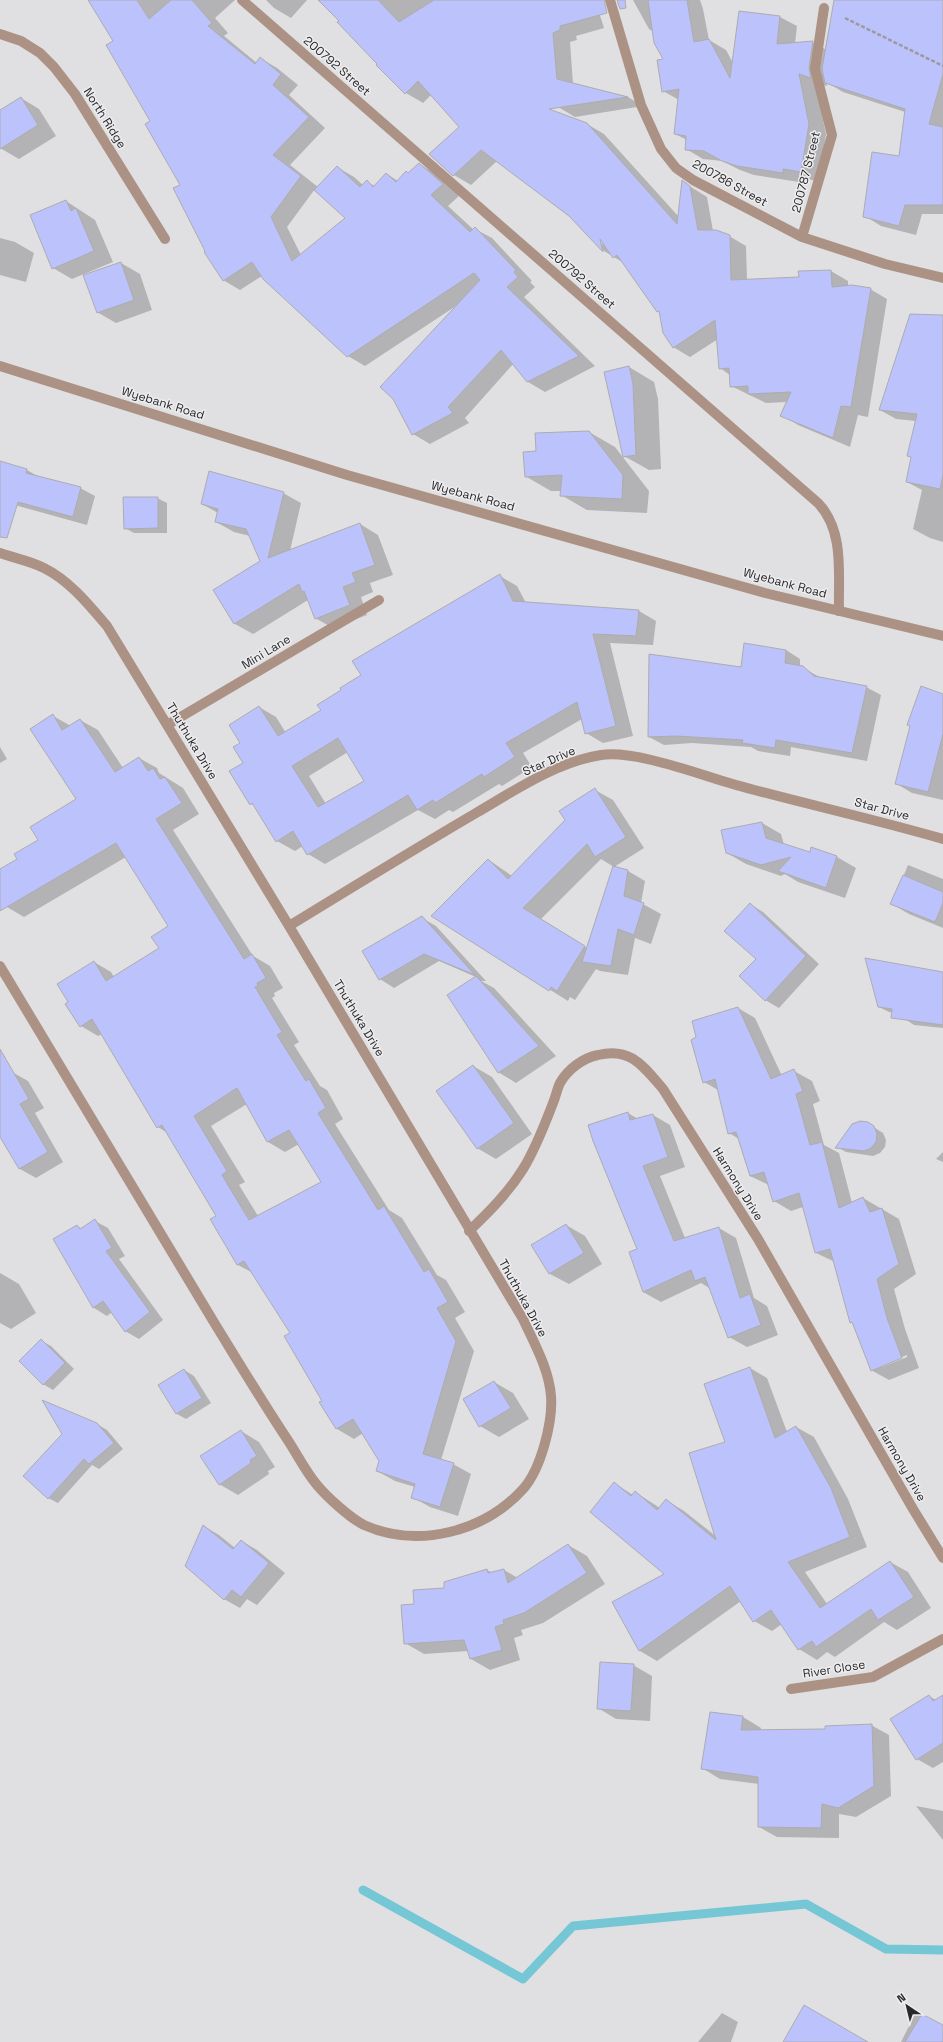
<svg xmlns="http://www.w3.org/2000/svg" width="943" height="2042" font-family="'Space Grotesk',sans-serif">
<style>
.shadow{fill:#0003;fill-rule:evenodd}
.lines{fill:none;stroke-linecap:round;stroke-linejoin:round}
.stream{stroke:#76c7d5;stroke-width:9}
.building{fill:#bcc2fc;stroke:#acacaf;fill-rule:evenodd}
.path{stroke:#9b9b9d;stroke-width:2.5;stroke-dasharray:4 2;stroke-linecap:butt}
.minor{stroke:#ac9284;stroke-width:10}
.tertiary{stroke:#ac9284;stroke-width:10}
.labels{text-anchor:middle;stroke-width:3;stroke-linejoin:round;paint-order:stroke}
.street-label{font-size:12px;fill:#282829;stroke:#ededf0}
</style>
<rect width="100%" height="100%" fill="#e0e0e3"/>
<path class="shadow" d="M 90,0 L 235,0 L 215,18 L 228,33 L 224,36 L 257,63 L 260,58 L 277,68 L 298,85 L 289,95 L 325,128 L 290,165 L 318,187 L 337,167 L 354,177 L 363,185 L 367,182 L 375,186 L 387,174 L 398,181 L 406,172 L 409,174 L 419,164 L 436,174 L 460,195 L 448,206 L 474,230 L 475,229 L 492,238 L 532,281 L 530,282 L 535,287 L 524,297 L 595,366 L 545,392 L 528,382 L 513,364 L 465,418 L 469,423 L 430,444 L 413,434 L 456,306 L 365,366 L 348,356 L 262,276 L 240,290 L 223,280 L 207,251 L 181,185 L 115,41 ZM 315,189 L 347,218 L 301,255 L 287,227 Z
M 266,0 L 307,0 L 291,18 L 274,8 Z
M 319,0 L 471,0 L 547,110 L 587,124 L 604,134 L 679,217 L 683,182 L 707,197 L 713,231 L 729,236 L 746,246 L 747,280 L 800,278 L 831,271 L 848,281 L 848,287 L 870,289 L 887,299 L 868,417 L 858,415 L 850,447 L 798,425 L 782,415 L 787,402 L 766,403 L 731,386 L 730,375 L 720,368 L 718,339 L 690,357 L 673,347 L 661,313 L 657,311 L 624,263 L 604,251 L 569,216 L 497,161 L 471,185 L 454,175 L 460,127 L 432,94 L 423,103 L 406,93 ZM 598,234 L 600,234 L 603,245 L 600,242 Z
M 508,0 L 595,0 L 604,28 L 576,36 L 577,40 L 570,42 L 573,84 L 628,97 L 643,106 L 575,117 L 558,107 Z
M 633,0 L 700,0 L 703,9 L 709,40 L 726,50 L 733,63 L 740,12 L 780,17 L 797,26 L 795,44 L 812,42 L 825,49 L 835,0 L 943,0 L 943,214 L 922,214 L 916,235 L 881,226 L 865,216 L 899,157 L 905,112 L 843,92 L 826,82 L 827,86 L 815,83 L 826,134 L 818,181 L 800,178 L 799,182 L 754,175 L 740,170 L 722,161 L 703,159 L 686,149 L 687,140 L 675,134 L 679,100 L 663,91 L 665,60 L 654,32 L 649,29 Z
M 21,98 L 39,109 L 56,136 L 19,159 L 0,148 L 0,111 Z
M 66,201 L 95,220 L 113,262 L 72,279 L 53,268 Z
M 0,238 L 15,242 L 34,253 L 26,282 L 0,275 Z
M 121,263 L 140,274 L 152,310 L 116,323 L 97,312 Z
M 943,316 L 943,542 L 930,538 L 913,529 L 922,490 L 907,482 L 912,458 L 908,455 L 916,421 L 896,419 L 880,410 Z
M 629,367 L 654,382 L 658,399 L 661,469 L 649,470 L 624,456 Z
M 589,432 L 615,447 L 649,491 L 647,513 L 587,510 L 561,495 L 561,491 L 551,491 L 525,476 L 537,452 Z
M 0,462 L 27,470 L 39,477 L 80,488 L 95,496 L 87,525 L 0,501 Z
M 283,493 L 301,503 L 290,551 L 360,524 L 378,535 L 393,575 L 370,583 L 373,592 L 361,597 L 367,615 L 333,628 L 315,618 L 308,600 L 253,634 L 235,624 L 214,590 L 261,561 L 250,536 L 234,532 L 216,522 L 218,513 L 202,504 Z
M 157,498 L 167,503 L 167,533 L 134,533 L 125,528 Z
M 500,576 L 517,586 L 526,603 L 639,611 L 656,621 L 653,645 L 610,643 L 633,736 L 603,743 L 586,733 L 582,719 L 523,753 L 532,767 L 502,786 L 499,784 L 453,812 L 449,810 L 435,819 L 418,810 L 325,864 L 308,854 L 303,846 L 295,851 L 277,841 L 255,806 L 251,804 L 241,743 L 259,707 L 276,717 L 286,733 L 322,711 L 342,690 L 362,675 ZM 348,752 L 365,781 L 326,804 L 309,776 Z
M 786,650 L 800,659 L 800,666 L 821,678 L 866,687 L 881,695 L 867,761 L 791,747 L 790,756 L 758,751 L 751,747 L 692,743 L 664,745 L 649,737 L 742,668 Z
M 943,695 L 943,800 L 912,793 L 897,784 Z
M 53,716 L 71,726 L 80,720 L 98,730 L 123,768 L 139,758 L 157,768 L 159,773 L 183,788 L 199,814 L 173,830 L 253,956 L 270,966 L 283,988 L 274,993 L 275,996 L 272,998 L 299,1042 L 294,1045 L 320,1086 L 327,1090 L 343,1119 L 335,1124 L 389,1210 L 402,1218 L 437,1275 L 446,1280 L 465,1312 L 455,1318 L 474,1351 L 441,1460 L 453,1464 L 471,1474 L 458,1516 L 430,1507 L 412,1497 L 415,1487 L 395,1481 L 377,1471 L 380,1461 L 363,1433 L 354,1439 L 337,1429 L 291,1333 L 253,1273 L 238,1265 L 211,1220 L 217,1216 L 169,1134 L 158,1127 L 102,1034 L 98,1036 L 81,1026 L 94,962 L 111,972 L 114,977 L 160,948 L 169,926 L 126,857 L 24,917 L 7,907 L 0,896 L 0,875 L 39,840 L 77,800 ZM 247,1104 L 268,1142 L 285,1152 L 299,1144 L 322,1182 L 258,1216 L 239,1185 L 245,1182 L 211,1126 Z
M 0,747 L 7,759 L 0,763 Z
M 595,790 L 613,800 L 644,848 L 614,867 L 601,859 L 541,919 L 587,948 L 614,867 L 628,871 L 645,881 L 641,903 L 661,914 L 651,944 L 635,938 L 628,975 L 600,971 L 596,969 L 575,1000 L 570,997 L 568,1001 L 432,916 L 489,860 L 512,876 Z
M 762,823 L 781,834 L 784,845 L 810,853 L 812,848 L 837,857 L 856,868 L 845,898 L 798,882 L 785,874 L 781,876 L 746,864 L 727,853 Z
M 908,865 L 943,879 L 943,928 L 909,914 L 892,904 Z
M 750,904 L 763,912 L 819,964 L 779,1008 L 765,1000 Z
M 422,918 L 436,926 L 486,981 L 481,981 L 494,988 L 556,1056 L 516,1083 L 498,1072 L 476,977 L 439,961 L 394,988 L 380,979 Z
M 943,973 L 943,1028 L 914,1025 L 896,1013 L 889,1012 L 879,1007 Z
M 738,1008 L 755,1018 L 782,1076 L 794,1071 L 812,1081 L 820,1101 L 813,1104 L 824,1145 L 839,1153 L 852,1203 L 863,1198 L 899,1219 L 916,1274 L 894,1289 L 905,1329 L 919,1368 L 889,1380 L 871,1370 L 854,1323 L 851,1322 L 835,1262 L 816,1253 L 803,1207 L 791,1211 L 774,1201 L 769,1185 L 750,1176 L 739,1139 L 729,1133 L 718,1090 L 704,1082 ZM 907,1355 L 907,1357 L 882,1367 L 882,1365 Z
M 473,1066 L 492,1077 L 532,1134 L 496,1159 L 477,1148 Z
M 0,1071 L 12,1072 L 28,1081 L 44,1108 L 35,1113 L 63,1162 L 36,1178 L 20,1169 L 0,1135 Z
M 628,1113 L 638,1119 L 653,1115 L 670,1125 L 685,1167 L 660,1176 L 685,1238 L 719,1228 L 736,1238 L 754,1298 L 767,1306 L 778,1335 L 747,1347 L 729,1337 L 711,1289 L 701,1283 L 661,1302 L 643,1292 L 638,1250 Z
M 867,1123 L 883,1133 L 886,1140 L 885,1147 L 880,1153 L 873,1156 L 846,1152 L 837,1147 Z
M 943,1152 L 943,1162 L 936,1159 Z
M 95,1221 L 108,1228 L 125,1256 L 119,1259 L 163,1320 L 139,1339 L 125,1331 L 112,1312 L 107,1316 L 94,1308 L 54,1240 L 77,1226 L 82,1229 Z
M 566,1225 L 585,1236 L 602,1264 L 569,1284 L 550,1274 L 533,1245 Z
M 0,1273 L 19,1284 L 36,1313 L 11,1329 L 0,1323 Z
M 42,1341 L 51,1346 L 74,1369 L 53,1390 L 43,1384 Z
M 750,1368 L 767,1378 L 787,1432 L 796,1427 L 814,1437 L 848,1499 L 867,1547 L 805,1572 L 827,1604 L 890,1562 L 908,1572 L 931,1608 L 897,1630 L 884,1622 L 835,1657 L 827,1652 L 817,1660 L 799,1649 L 782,1624 L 772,1631 L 754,1621 L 741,1601 L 657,1661 L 640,1651 L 614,1603 L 666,1575 L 614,1483 L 633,1495 L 635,1492 L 660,1508 L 666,1500 L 684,1511 L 717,1537 L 726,1442 Z
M 184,1370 L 194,1376 L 211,1403 L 186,1419 L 177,1414 L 160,1386 Z
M 494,1382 L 513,1393 L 529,1419 L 499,1437 L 480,1426 Z
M 97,1424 L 107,1430 L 123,1449 L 99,1469 L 92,1465 L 58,1503 L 48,1498 Z
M 241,1431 L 259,1442 L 275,1467 L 268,1471 L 269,1474 L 238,1495 L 219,1484 Z
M 204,1526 L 219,1535 L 235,1548 L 242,1541 L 257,1550 L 285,1573 L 257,1605 L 247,1599 L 240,1608 L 224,1599 Z
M 568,1545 L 587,1556 L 605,1584 L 543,1623 L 521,1630 L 523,1635 L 514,1638 L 520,1660 L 490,1670 L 471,1659 L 468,1651 L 424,1654 L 405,1643 L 415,1605 L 487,1570 L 493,1573 L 504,1570 L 518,1578 Z
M 633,1665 L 652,1676 L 650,1721 L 616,1719 L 598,1708 Z
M 929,1696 L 936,1700 L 943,1696 L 943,1762 L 933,1768 L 917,1759 Z
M 743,1717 L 761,1728 L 760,1731 L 826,1730 L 871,1725 L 889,1735 L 891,1796 L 856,1817 L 839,1814 L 839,1838 L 777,1837 L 759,1827 L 759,1784 L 720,1779 L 702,1768 Z
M 916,1806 L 943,1811 L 943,1840 Z
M 916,2012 L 943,2026 L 943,2042 L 901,2042 Z
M 722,2013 L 738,2022 L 731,2042 L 698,2042 Z"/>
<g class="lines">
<path class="stream" d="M 363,1890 L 523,1979 L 573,1926 L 806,1904 L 886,1949 L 943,1950"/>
</g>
<path class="building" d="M 88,0 L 137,0 L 149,19 L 171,0 L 192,0 L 212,23 L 208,26 L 255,64 L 260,57 L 281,74 L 273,85 L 309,117 L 273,155 L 301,176 L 271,217 L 292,261 L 345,218 L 314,190 L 337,166 L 360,187 L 367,180 L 373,187 L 386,173 L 396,182 L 406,171 L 408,173 L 419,163 L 443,184 L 431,195 L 470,232 L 475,227 L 516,270 L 514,272 L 518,277 L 507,287 L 579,356 L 527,382 L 501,350 L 448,407 L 453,413 L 412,435 L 393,399 L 380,387 L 480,280 L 474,273 L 347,357 L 263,279 L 252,262 L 223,281 L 204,252 L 205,251 L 173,188 L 180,185 L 145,124 L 150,121 L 106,45 L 113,41 Z
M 318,0 L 378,0 L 399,22 L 434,0 L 604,0 L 607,13 L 560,26 L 560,30 L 553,33 L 557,79 L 628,97 L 549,109 L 587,123 L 677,224 L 682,180 L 690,186 L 698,230 L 716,230 L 730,235 L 731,280 L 799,277 L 798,271 L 831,270 L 832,287 L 852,285 L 871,288 L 851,407 L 841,406 L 833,438 L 780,416 L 791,392 L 748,394 L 748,386 L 730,387 L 729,368 L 719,369 L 715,320 L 673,348 L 663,333 L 659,311 L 657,312 L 617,255 L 613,258 L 600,239 L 603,252 L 569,216 L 481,150 L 453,176 L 429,154 L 459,127 L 418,81 L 405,94 L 376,65 L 377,64 L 337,22 L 339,21 Z
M 617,0 L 625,0 L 626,8 L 620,9 Z
M 648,0 L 687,0 L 694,42 L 709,39 L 730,78 L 739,11 L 780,16 L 777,44 L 813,41 L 809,68 L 811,78 L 799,74 L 809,124 L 801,172 L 783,169 L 783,173 L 737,166 L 722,161 L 704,151 L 685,150 L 686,136 L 674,134 L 679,89 L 662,92 L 657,60 L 663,59 L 654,43 Z
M 834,0 L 943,0 L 943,74 L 929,124 L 943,127 L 943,205 L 905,205 L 899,226 L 863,217 L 872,152 L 899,156 L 905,109 L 825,83 L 822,69 Z
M 21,97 L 38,125 L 0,149 L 0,110 Z
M 66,200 L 71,211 L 76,208 L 94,251 L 52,269 L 30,215 Z
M 121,262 L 134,300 L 97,313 L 83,275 Z
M 910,314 L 943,315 L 943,475 L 940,489 L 906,482 L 911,457 L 907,456 L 917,414 L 879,410 Z
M 629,366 L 633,384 L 636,455 L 623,457 L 604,372 Z
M 589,431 L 623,475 L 622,499 L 560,496 L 562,475 L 525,477 L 523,452 L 536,451 L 535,433 Z
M 0,461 L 27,469 L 26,473 L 81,487 L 73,517 L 18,502 L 7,538 L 0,537 Z
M 209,471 L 284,492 L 268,558 L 360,523 L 375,565 L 352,573 L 356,582 L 343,587 L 350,605 L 315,619 L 304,591 L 302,592 L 299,584 L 234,624 L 213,590 L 260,561 L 246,529 L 215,522 L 218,509 L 201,504 Z
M 123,497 L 158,497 L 158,528 L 124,529 Z
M 500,574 L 513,601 L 639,610 L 636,636 L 593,634 L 616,726 L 585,734 L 577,702 L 506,743 L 515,757 L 484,777 L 482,774 L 435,803 L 433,800 L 417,810 L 408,795 L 307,855 L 293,831 L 276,842 L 252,803 L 250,805 L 229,771 L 243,763 L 233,747 L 240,743 L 229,725 L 259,706 L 278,736 L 321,710 L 317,705 L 341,690 L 340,688 L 361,675 L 352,661 ZM 338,738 L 364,781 L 318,807 L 292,766 Z
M 744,643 L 786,650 L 785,663 L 803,666 L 814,676 L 867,686 L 852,753 L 776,740 L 775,748 L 742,743 L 743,740 L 676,736 L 648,737 L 649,654 L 741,667 Z
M 921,686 L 943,694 L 943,734 L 928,792 L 895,784 L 910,726 L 907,725 Z
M 53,714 L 62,730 L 80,719 L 115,772 L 139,757 L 148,771 L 153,768 L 160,779 L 165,777 L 182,803 L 156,819 L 244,959 L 252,954 L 266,978 L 257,983 L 258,986 L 255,987 L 282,1032 L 277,1035 L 306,1081 L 309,1079 L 326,1108 L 318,1113 L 378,1210 L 384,1206 L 424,1272 L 429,1269 L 448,1302 L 437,1308 L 456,1341 L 423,1454 L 454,1463 L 440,1507 L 411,1498 L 415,1484 L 376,1471 L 379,1461 L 353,1419 L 336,1429 L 319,1402 L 322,1401 L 284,1336 L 290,1333 L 244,1261 L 237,1265 L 210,1219 L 216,1216 L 166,1132 L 162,1125 L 157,1128 L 92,1019 L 80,1027 L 65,1004 L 68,1002 L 57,984 L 94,961 L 106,981 L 159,948 L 151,937 L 168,926 L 116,843 L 0,911 L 0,869 L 17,859 L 14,854 L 38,840 L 30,827 L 76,799 L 30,729 ZM 237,1088 L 267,1142 L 289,1130 L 321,1182 L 249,1220 L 222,1175 L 227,1171 L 194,1116 Z
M 595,788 L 626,837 L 595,857 L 587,844 L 523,908 L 585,946 L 557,991 L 551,987 L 549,991 L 431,916 L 488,859 L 508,879 L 565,820 L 559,811 Z
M 762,822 L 766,838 L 810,852 L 811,847 L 837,856 L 826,888 L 778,871 L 791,857 L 761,865 L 726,853 L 721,830 Z
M 613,866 L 628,870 L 624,896 L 644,903 L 634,935 L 618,929 L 611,966 L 582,962 Z
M 903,875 L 943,892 L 943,903 L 935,922 L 890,904 Z
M 750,903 L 806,956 L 765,1001 L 739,976 L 756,959 L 724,931 Z
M 422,916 L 475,975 L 424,954 L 379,980 L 362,951 Z
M 865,958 L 943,972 L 943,1025 L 891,1018 L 892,1009 L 878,1007 Z
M 476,976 L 539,1046 L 498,1073 L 447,995 Z
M 738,1007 L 771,1079 L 794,1069 L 803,1091 L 796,1094 L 810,1145 L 822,1142 L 839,1208 L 863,1197 L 870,1212 L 882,1208 L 899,1264 L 877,1279 L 887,1318 L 902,1358 L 871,1371 L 852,1322 L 850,1323 L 830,1249 L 815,1253 L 799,1193 L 773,1202 L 764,1172 L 750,1176 L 736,1132 L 728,1134 L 715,1079 L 703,1083 L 691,1040 L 696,1037 L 692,1021 Z
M 0,1049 L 29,1099 L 20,1104 L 48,1152 L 19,1169 L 0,1137 Z
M 473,1065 L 514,1123 L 477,1149 L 436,1091 Z
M 628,1112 L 630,1120 L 653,1114 L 668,1157 L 643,1166 L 674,1241 L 719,1227 L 740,1298 L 750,1294 L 761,1325 L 728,1338 L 705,1277 L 695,1281 L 691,1270 L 643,1292 L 629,1252 L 637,1249 L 593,1141 L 588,1125 Z
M 860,1121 L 868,1122 L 874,1126 L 877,1134 L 876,1142 L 871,1148 L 864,1151 L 835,1148 L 852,1124 Z
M 95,1219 L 112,1248 L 106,1251 L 150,1312 L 125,1332 L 103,1301 L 93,1308 L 53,1239 L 77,1225 L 80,1229 Z
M 566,1224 L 584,1253 L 549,1274 L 531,1245 Z
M 41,1339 L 65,1363 L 43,1385 L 19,1361 Z
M 750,1367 L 775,1438 L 796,1426 L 831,1488 L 850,1537 L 788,1562 L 820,1608 L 890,1561 L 914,1597 L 878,1620 L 871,1609 L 816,1647 L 812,1641 L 798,1650 L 771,1610 L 753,1622 L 730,1586 L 639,1651 L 612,1602 L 664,1574 L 590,1512 L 614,1482 L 631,1496 L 635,1491 L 657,1510 L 666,1499 L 716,1540 L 689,1453 L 725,1442 L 704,1384 Z
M 184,1369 L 202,1398 L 176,1414 L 158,1385 Z
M 494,1381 L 511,1408 L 479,1427 L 463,1399 Z
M 42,1400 L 97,1423 L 114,1443 L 89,1464 L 84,1459 L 48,1499 L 23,1476 L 62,1434 Z
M 241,1430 L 257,1456 L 250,1460 L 251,1463 L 219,1485 L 200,1456 Z
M 203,1525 L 233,1549 L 241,1540 L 269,1563 L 241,1597 L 232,1590 L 224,1600 L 185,1566 Z
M 568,1544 L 587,1573 L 524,1613 L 503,1620 L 504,1624 L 495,1627 L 502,1650 L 470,1659 L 464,1640 L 404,1644 L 401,1605 L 414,1604 L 413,1590 L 444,1588 L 444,1582 L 487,1569 L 488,1573 L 504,1569 L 508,1583 Z
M 600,1662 L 634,1664 L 631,1711 L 597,1709 Z
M 929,1695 L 933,1701 L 943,1695 L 943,1743 L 916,1760 L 890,1719 Z
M 710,1712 L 743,1716 L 741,1730 L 825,1729 L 825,1726 L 872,1724 L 874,1786 L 838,1808 L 822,1804 L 821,1828 L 758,1827 L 758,1777 L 701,1769 Z
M 804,2005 L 868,2042 L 783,2042 Z
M 922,2014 L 943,2025 L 943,2042 L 905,2042 Z"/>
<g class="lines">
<path class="path" d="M 845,18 L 943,66"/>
<path class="minor" d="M 242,0 L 818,503 C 845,531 838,575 839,611
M 610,0 L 641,105 L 661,149 L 676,168 L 693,180 L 802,237 L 885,264 L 943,278
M 0,34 L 21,41 L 40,53 L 54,67 L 75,94 L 165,239
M 802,237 L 832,135 L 815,69 L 824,8
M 0,553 C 14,558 30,561 44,568 C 70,581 89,605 107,626 L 289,926 L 523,1319 C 534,1343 549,1369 551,1396 C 553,1422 541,1468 524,1488 C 485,1532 418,1549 364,1525 C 350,1518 327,1497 317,1485 C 306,1472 298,1456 289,1442 C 263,1403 239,1363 215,1324 C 143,1205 72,1085 0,966
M 167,725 L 379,600
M 289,926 C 351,888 413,850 476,813 C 514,791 556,762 601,755 C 637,750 700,775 736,785 C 805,804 874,819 943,839
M 469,1231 C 489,1212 508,1193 523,1169 C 535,1150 545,1124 553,1103 C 556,1096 557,1089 560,1083 C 568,1069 583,1058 598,1055 C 631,1047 643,1066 663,1089 L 758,1239 L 913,1509 L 943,1558
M 791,1689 L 873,1677 L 943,1639"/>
<path class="tertiary" d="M 0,366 L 347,475 L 765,593 L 943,636"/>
</g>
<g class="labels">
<g class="street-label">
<text transform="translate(337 66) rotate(41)" y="4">200792 Street</text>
<text transform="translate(105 118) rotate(58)" y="4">North Ridge</text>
<text transform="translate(806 172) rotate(-76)" y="4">200787 Street</text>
<text transform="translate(730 183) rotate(29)" y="4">200786 Street</text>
<text transform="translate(582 279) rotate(41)" y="4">200792 Street</text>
<text transform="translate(163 403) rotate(17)" y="4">Wyebank Road</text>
<text transform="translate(473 496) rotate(15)" y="4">Wyebank Road</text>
<text transform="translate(785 583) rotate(15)" y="4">Wyebank Road</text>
<text transform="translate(266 652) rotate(-31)" y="4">Mini Lane</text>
<text transform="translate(192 741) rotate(59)" y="4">Thuthuka Drive</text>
<text transform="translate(549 761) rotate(-24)" y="4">Star Drive</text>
<text transform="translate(882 809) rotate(15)" y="4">Star Drive</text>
<text transform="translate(359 1018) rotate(59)" y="4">Thuthuka Drive</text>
<text transform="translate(738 1184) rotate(58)" y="4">Harmony Drive</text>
<text transform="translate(523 1298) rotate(61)" y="4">Thuthuka Drive</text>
<text transform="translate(902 1464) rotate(60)" y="4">Harmony Drive</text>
<text transform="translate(834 1669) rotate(-9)" y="4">River Close</text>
</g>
</g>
<g transform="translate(907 2006) rotate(325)" stroke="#ededf0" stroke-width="3" paint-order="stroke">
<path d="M0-3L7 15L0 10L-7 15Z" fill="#282829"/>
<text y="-6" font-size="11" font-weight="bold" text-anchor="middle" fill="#282829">N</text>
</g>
</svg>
